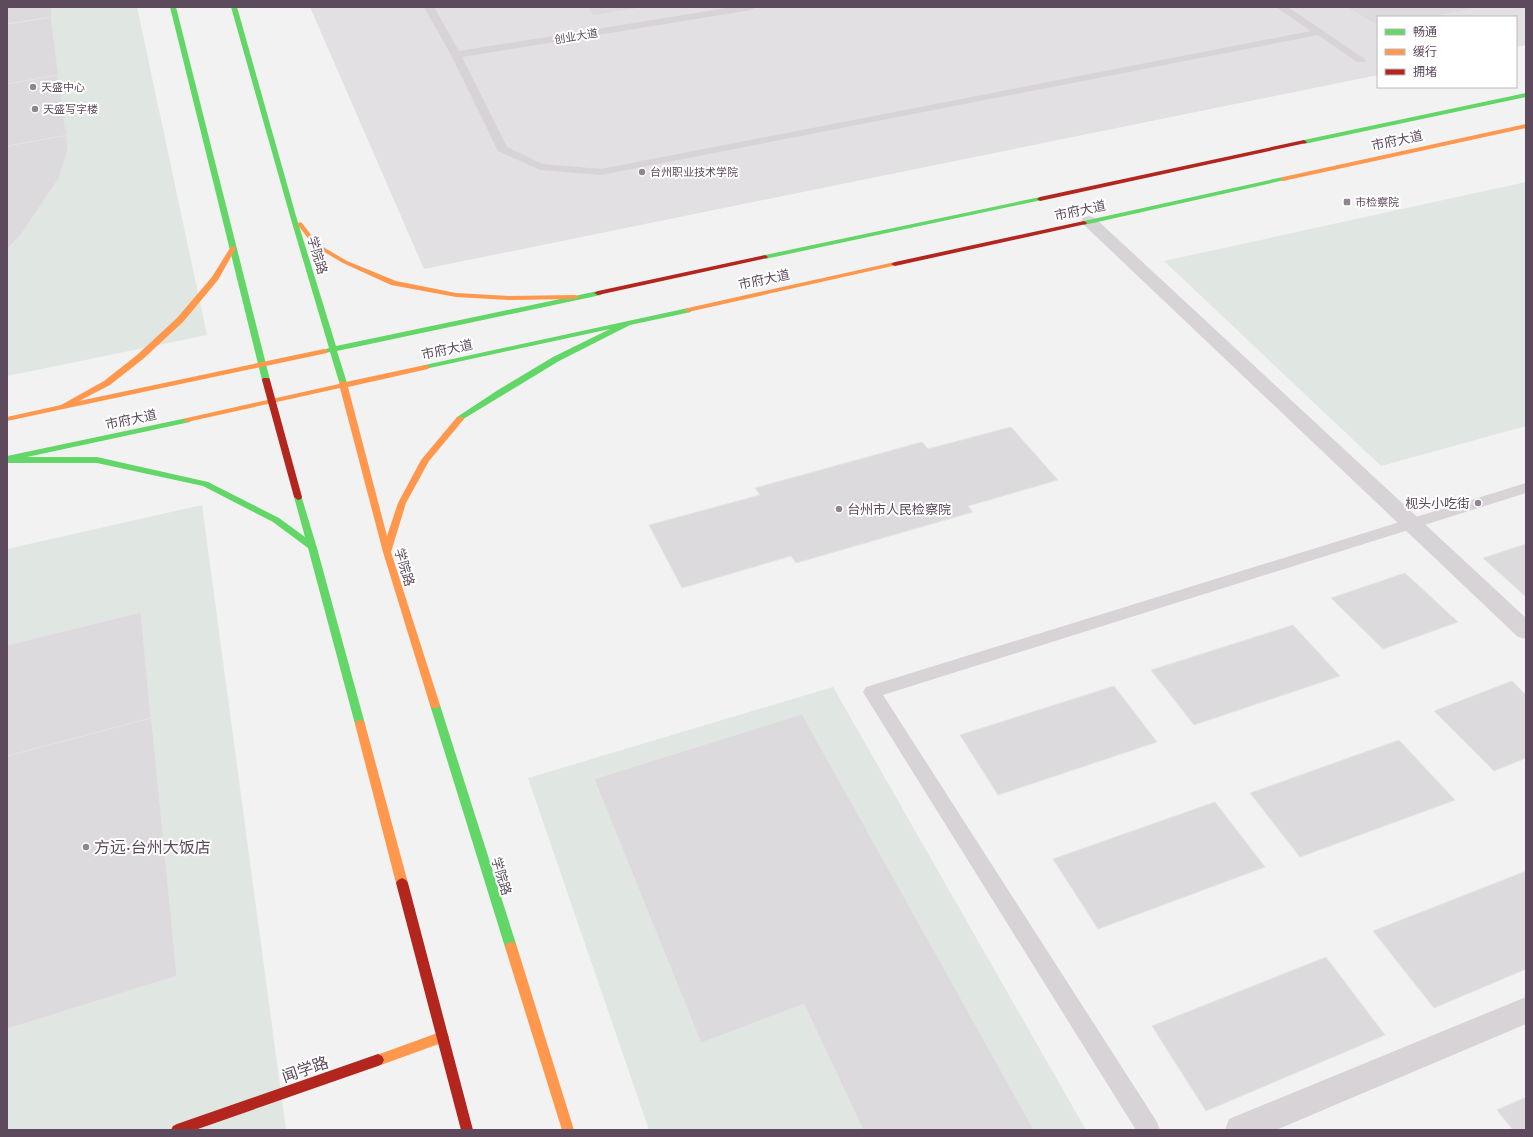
<svg xmlns="http://www.w3.org/2000/svg" width="1533" height="1137" font-family="'Golos Text','Noto Sans SC',sans-serif">
<style>
.commercial{fill:#e0e6e2}
.education{fill:#e2e0e2}
.building{fill:#dcdadc;stroke:#e5e4e4}
.lines{fill:none;stroke-linecap:round;stroke-linejoin:round}
.lane{fill:#d7d3d7;fill-rule:evenodd}
.street{fill:#d7d3d7;fill-rule:evenodd}
.fast{fill:#63d668;fill-rule:evenodd}
.slow{fill:#ff974d;fill-rule:evenodd}
.jam{fill:#b3261e;fill-rule:evenodd}
.poi-dot{fill:#918591;stroke:#fff;stroke-width:1.5}
.labels{text-anchor:middle;stroke-width:4;stroke-linejoin:round;paint-order:stroke}
.far-street-label{font-size:11px;fill:#5d4a5d;stroke:#fff}
.far-poi-label{font-size:11px;fill:#5d4a5d;stroke:#fff;text-anchor:start}
.street-label{font-size:13px;fill:#5d4a5d;stroke:#fff}
.poi-label{font-size:13px;fill:#5d4a5d;stroke:#fff;text-anchor:end}
.near-poi-label{font-size:16px;fill:#5d4a5d;stroke:#fff;text-anchor:start}
.near-street-label{font-size:16px;fill:#5d4a5d;stroke:#fff}
</style>
<rect width="100%" height="100%" fill="#f2f2f2"/>
<path class="commercial" d="M 7,7 L 137,7 L 207,335 L 7,376 Z
M 1526,182 L 1526,426 L 1381,466 L 1164,261 Z
M 202,505 L 286,1130 L 7,1130 L 7,549 Z
M 833,687 L 1086,1130 L 649,1130 L 528,778 Z"/>
<path class="education" d="M 310,7 L 1526,7 L 1526,45 L 1516,47 L 1516,17 L 1378,17 L 1378,75 L 424,269 Z"/>
<path class="building" d="M 7,7 L 51,7 L 52,17 L 7,24 Z
M 587,7 L 646,7 L 593,16 Z
M 1346,7 L 1483,7 L 1435,17 L 1378,17 L 1378,26 Z
M 51,17 L 68,149 L 59,178 L 20,236 L 7,249 L 7,24 Z
M 58,75 L 68,135 L 7,146 L 7,84 Z
M 1011,427 L 1058,480 L 968,506 L 973,512 L 796,563 L 791,556 L 682,588 L 649,525 L 760,495 L 755,488 L 922,442 L 928,449 Z
M 1526,544 L 1526,597 L 1483,558 Z
M 1405,573 L 1458,622 L 1383,649 L 1331,598 Z
M 141,612 L 177,976 L 7,1029 L 7,645 Z
M 141,612 L 151,718 L 7,756 L 7,645 Z
M 1293,625 L 1340,676 L 1194,725 L 1151,670 Z
M 1512,681 L 1526,695 L 1526,758 L 1494,771 L 1434,711 Z
M 1114,686 L 1157,742 L 998,795 L 960,735 Z
M 802,714 L 1034,1130 L 863,1130 L 804,1004 L 701,1043 L 594,779 Z
M 1399,740 L 1455,800 L 1300,857 L 1250,793 Z
M 1215,802 L 1265,867 L 1098,929 L 1053,859 Z
M 1526,871 L 1526,969 L 1434,1008 L 1373,931 Z
M 1326,957 L 1385,1035 L 1206,1111 L 1152,1026 Z
M 1526,1097 L 1526,1130 L 1513,1130 L 1497,1110 Z"/>
<g class="lines">
<path class="lane" d="M 424,7 L 434,7 L 459,51 L 733,7 L 756,7 L 751,10 L 462,57 L 507,147 L 542,164 L 601,169 L 1311,31 L 1276,7 L 1288,7 L 1366,60 L 1365,62 L 1357,62 L 1318,35 L 601,175 L 540,170 L 498,151 L 451,55 Z
M 1526,483 L 1526,493 L 883,695 L 1157,1122 L 1160,1130 L 1136,1130 L 866,697 L 863,692 L 866,687 Z"/>
<path class="street" d="M 1089,216 L 1095,218 L 1526,618 L 1526,639 L 1518,637 L 1083,224 L 1081,221 L 1083,218 Z
M 1526,997 L 1526,1024 L 1276,1130 L 1225,1130 L 1229,1119 Z"/>
<path class="fast" d="M 170,7 L 176,7 L 270,380 L 269,382 L 263,382 L 262,380 Z
M 231,7 L 237,7 L 296,216 L 336,346 L 598,291 L 602,293 L 601,295 L 337,351 L 347,383 L 346,385 L 340,385 L 330,352 L 324,353 L 320,351 L 329,348 L 290,216 Z
M 1526,93 L 1526,97 L 1304,144 L 1301,142 L 1304,140 Z
M 1283,177 L 1285,178 L 1285,180 L 1084,225 L 1081,223 L 1084,221 Z
M 1040,197 L 1042,198 L 1042,200 L 765,259 L 762,257 L 765,255 Z
M 688,308 L 691,308 L 691,312 L 630,325 L 559,361 L 460,421 L 457,421 L 456,419 L 457,417 L 498,390 L 553,357 L 610,329 L 425,369 L 421,367 L 425,365 Z
M 187,418 L 190,418 L 191,420 L 190,422 L 27,457 L 97,457 L 208,482 L 279,518 L 305,537 L 294,497 L 298,494 L 301,495 L 317,548 L 365,724 L 364,727 L 360,728 L 356,727 L 355,724 L 308,548 L 273,522 L 203,486 L 97,463 L 7,463 L 7,456 Z
M 435,701 L 438,702 L 440,705 L 517,947 L 515,951 L 511,952 L 507,951 L 505,947 L 430,705 L 432,702 Z"/>
<path class="slow" d="M 1526,124 L 1526,128 L 1283,181 L 1280,179 L 1283,177 Z
M 300,222 L 302,223 L 318,244 L 347,261 L 396,281 L 456,293 L 509,296 L 575,295 L 579,297 L 575,299 L 509,300 L 456,297 L 391,285 L 343,263 L 314,246 L 297,224 Z
M 233,246 L 236,248 L 218,280 L 183,322 L 143,359 L 110,385 L 79,401 L 324,349 L 327,349 L 327,353 L 7,421 L 7,417 L 61,405 L 104,381 L 137,355 L 177,318 L 212,277 L 230,248 Z
M 895,262 L 897,263 L 897,265 L 688,312 L 684,310 L 688,308 Z
M 425,365 L 428,365 L 429,367 L 428,369 L 348,387 L 387,536 L 398,503 L 421,460 L 457,417 L 463,417 L 464,419 L 429,461 L 406,503 L 391,552 L 440,705 L 438,708 L 432,708 L 430,705 L 383,552 L 340,388 L 187,422 L 183,420 L 187,418 L 339,384 L 340,381 L 346,382 Z
M 360,720 L 364,721 L 365,724 L 408,883 L 406,886 L 402,888 L 398,886 L 396,883 L 355,724 L 356,721 Z
M 511,942 L 515,943 L 517,947 L 574,1130 L 562,1130 L 505,947 L 507,943 Z
M 443,1031 L 447,1033 L 449,1037 L 447,1041 L 378,1066 L 374,1064 L 372,1060 L 374,1056 Z"/>
<path class="jam" d="M 1304,140 L 1307,142 L 1306,143 L 1040,201 L 1037,199 L 1040,197 Z
M 1084,221 L 1087,223 L 1086,224 L 895,266 L 891,264 L 895,262 Z
M 765,255 L 768,257 L 767,258 L 598,295 L 594,293 L 598,291 Z
M 263,378 L 269,378 L 270,380 L 302,497 L 301,499 L 298,500 L 294,497 L 262,380 Z
M 402,878 L 406,880 L 408,883 L 473,1130 L 461,1130 L 396,883 L 398,880 Z
M 378,1054 L 382,1056 L 384,1060 L 382,1064 L 378,1066 L 195,1130 L 171,1130 L 173,1126 L 177,1124 Z"/>
</g>
<g class="poi-dot">
<circle cx="33" cy="87" r="4"/>
<circle cx="35" cy="109" r="4"/>
<circle cx="642" cy="172" r="4"/>
<rect x="1343" y="198" width="8" height="8" rx="2"/>
<circle cx="1478" cy="503" r="4"/>
<circle cx="839" cy="509" r="4"/>
<circle cx="86" cy="847" r="4"/>
</g>
<g class="labels">
<g class="far-street-label">
<text transform="translate(576 36) rotate(-9)" y="4">创业大道</text>
</g>
<g class="far-poi-label">
<text x="41" y="91">天盛中心</text>
<text x="43" y="113">天盛写字楼</text>
<text x="650" y="176">台州职业技术学院</text>
<text x="1355" y="206">市检察院</text>
</g>
<g class="street-label">
<text transform="translate(1397 140) rotate(-12)" y="5">市府大道</text>
<text transform="translate(1080 210) rotate(-12)" y="5">市府大道</text>
<text transform="translate(318 255) rotate(73)" y="5">学院路</text>
<text transform="translate(764 279) rotate(-12)" y="5">市府大道</text>
<text transform="translate(447 349) rotate(-12)" y="5">市府大道</text>
<text transform="translate(131 419) rotate(-12)" y="5">市府大道</text>
<text transform="translate(405 567) rotate(73)" y="5">学院路</text>
<text transform="translate(502 876) rotate(73)" y="5">学院路</text>
</g>
<g class="poi-label">
<text x="1470" y="508">枧头小吃街</text>
<text x="847" y="514" text-anchor="start">台州市人民检察院</text>
</g>
<g class="near-poi-label">
<text x="94" y="853">方远·台州大饭店</text>
</g>
<g class="near-street-label">
<text transform="translate(305 1069) rotate(-19)" y="6">闻学路</text>
</g>
</g>
<rect width="1533" height="1137" fill="none" stroke="#5d4a5d" stroke-width="16"/>
<rect x="1377" y="16" width="140" height="72" fill="#ffffff" stroke="#beb7be"/>
<rect x="1385" y="29" width="20" height="6" fill="#63d668" stroke="#beb7be"/>
<text x="1413" y="36" font-size="12" fill="#5d4a5d">畅通</text>
<rect x="1385" y="49" width="20" height="6" fill="#ff974d" stroke="#beb7be"/>
<text x="1413" y="56" font-size="12" fill="#5d4a5d">缓行</text>
<rect x="1385" y="69" width="20" height="6" fill="#b3261e" stroke="#beb7be"/>
<text x="1413" y="76" font-size="12" fill="#5d4a5d">拥堵</text>
</svg>
